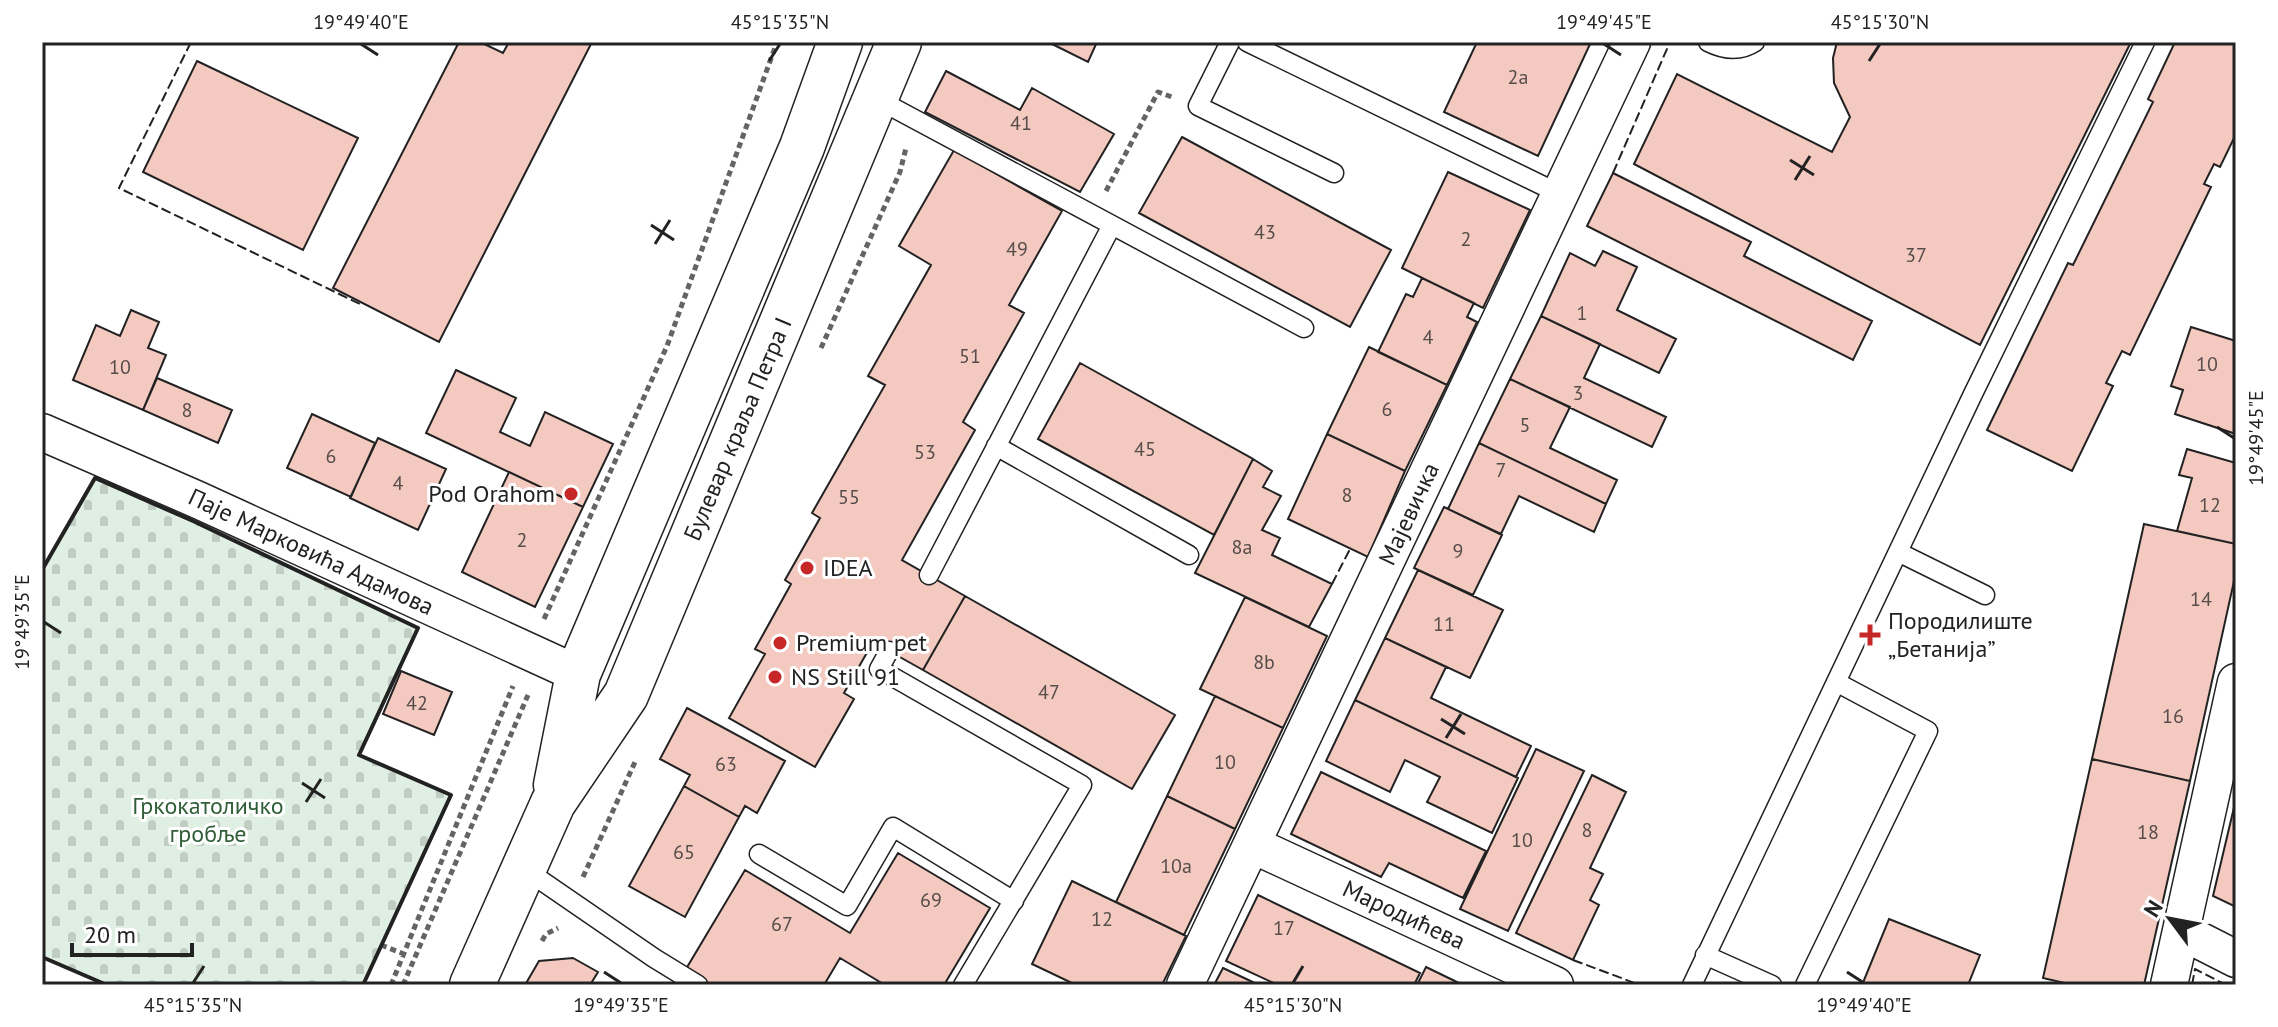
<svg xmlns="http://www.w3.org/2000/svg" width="2278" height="1027" font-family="'PT Sans',sans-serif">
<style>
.cemetery{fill:url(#cemetery-stones);stroke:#6f6f6f;stroke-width:2}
.building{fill:#f3c9c0;stroke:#222;stroke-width:2}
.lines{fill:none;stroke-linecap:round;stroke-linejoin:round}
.lane-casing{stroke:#222;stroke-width:21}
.street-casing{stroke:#222;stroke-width:39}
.secondary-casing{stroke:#222;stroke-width:47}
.path{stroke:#646464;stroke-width:5;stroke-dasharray:6 4;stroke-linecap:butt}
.lane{stroke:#fff;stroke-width:18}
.street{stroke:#fff;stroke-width:36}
.secondary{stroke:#fff;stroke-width:44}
.fence{stroke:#222;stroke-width:2;stroke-dasharray:10 4;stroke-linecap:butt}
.wall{stroke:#222;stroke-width:4}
.ticks{fill:none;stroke:#222;stroke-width:3}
.poi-dot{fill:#c62828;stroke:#fff;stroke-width:3}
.labels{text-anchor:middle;stroke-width:6;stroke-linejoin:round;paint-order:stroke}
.number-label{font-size:20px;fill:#564c4a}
.street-label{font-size:24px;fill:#222;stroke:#fff}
.poi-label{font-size:24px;fill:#222;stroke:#fff;text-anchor:start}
.park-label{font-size:24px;fill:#2f5e38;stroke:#fff}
.neatline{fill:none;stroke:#222;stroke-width:3}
.ticks-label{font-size:20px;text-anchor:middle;fill:#222}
</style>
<defs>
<pattern id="cemetery-stones" width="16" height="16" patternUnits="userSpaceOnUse" patternTransform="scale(2)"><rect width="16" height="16" fill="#e0efe3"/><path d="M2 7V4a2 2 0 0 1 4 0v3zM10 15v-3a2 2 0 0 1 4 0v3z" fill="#c0cdc2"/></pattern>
</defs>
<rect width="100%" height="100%" fill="#fff"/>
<path class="cemetery" d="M 95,478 L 193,521 L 418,628 L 359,755 L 451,795 L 363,985 L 107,985 L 42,957 L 42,570 Z"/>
<path class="building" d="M 459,42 L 480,42 L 503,53 L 509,42 L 592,42 L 439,342 L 333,288 Z
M 1048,42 L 1097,42 L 1088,62 Z
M 1477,42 L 1591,42 L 1538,156 L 1444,112 Z
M 1837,42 L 2131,42 L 1980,345 L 1634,164 L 1677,74 L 1832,152 L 1850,117 L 1834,83 L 1833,58 Z
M 2175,42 L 2236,42 L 2236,134 L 2220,167 L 2214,164 L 2204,184 L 2211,187 L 2130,355 L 2122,351 L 2106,383 L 2113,386 L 2072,471 L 1987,430 L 2068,263 L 2073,265 L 2153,102 L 2148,99 Z
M 197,61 L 358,138 L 303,250 L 143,172 Z
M 946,71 L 1020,110 L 1032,88 L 1114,134 L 1080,192 L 925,112 Z
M 1182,137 L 1391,250 L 1350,327 L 1139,213 Z
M 954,150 L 1062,211 L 1009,305 L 1024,313 L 963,422 L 975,430 L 902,560 L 965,596 L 923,670 L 873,642 L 844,693 L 854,699 L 815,767 L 729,718 L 765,654 L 755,649 L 791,584 L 785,580 L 820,518 L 812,513 L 885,385 L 868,376 L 931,265 L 899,246 Z
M 1448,172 L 1530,210 L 1483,308 L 1402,268 Z
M 1613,173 L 1751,242 L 1744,256 L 1872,321 L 1853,360 L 1587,226 Z
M 1603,251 L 1637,267 L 1617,310 L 1676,339 L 1659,373 L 1541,316 L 1570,253 L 1595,266 Z
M 1422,278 L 1474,303 L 1467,317 L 1477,322 L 1447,385 L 1378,352 L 1406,294 L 1413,297 Z
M 131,310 L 159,322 L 148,348 L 166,355 L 143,410 L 73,380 L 96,325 L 120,336 Z
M 1541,316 L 1600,344 L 1584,378 L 1666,417 L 1652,447 L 1510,379 Z
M 2191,327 L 2236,341 L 2236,434 L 2175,414 L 2183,390 L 2171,386 Z
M 1369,347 L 1447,385 L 1405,471 L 1327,434 Z
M 1080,363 L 1253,459 L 1214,535 L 1038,439 Z
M 456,370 L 516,398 L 500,432 L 530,446 L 545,412 L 613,444 L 583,507 L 426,433 Z
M 157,378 L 232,410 L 218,443 L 143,410 Z
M 1510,379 L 1570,407 L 1550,448 L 1617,480 L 1606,504 L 1479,443 Z
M 312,414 L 375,443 L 351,497 L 287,468 Z
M 1327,434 L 1405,471 L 1368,557 L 1288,519 Z
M 378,438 L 446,469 L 418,530 L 350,498 Z
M 1479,443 L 1606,504 L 1594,532 L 1519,496 L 1501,534 L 1448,509 Z
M 2187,449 L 2236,463 L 2236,544 L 2177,531 L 2192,478 L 2179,475 Z
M 1253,459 L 1272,471 L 1263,487 L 1281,496 L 1262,530 L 1280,538 L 1272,555 L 1332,584 L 1309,627 L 1195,573 Z
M 509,472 L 583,507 L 535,607 L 462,572 Z
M 1444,507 L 1502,535 L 1473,595 L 1414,568 Z
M 2144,524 L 2236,544 L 2236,572 L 2190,781 L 2092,759 Z
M 1418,570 L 1503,610 L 1470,678 L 1385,638 Z
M 965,596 L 1175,715 L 1132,789 L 923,670 Z
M 1245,597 L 1327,636 L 1283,728 L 1200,689 Z
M 1385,638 L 1446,667 L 1431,698 L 1531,746 L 1516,777 L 1355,700 Z
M 401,671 L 452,692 L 434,735 L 383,714 Z
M 1215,696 L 1283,728 L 1235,829 L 1167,796 Z
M 1355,700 L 1518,778 L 1492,833 L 1427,802 L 1440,777 L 1405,760 L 1390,792 L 1326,761 Z
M 687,708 L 785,761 L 757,813 L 745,806 L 739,817 L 684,786 L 690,775 L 660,759 Z
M 1536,749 L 1584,771 L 1508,931 L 1460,909 Z
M 2092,759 L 2190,781 L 2144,985 L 2073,985 L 2043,978 Z
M 1321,772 L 1486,851 L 1463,898 L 1389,863 L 1381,877 L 1291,834 Z
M 1592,775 L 1626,792 L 1590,868 L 1603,874 L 1590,900 L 1599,905 L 1573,960 L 1516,933 Z
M 684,786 L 739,817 L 685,917 L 629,886 Z
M 1167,796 L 1235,829 L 1184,935 L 1116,902 Z
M 2236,799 L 2236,907 L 2213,896 Z
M 898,853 L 990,908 L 944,985 L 885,985 L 840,958 L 824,985 L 712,985 L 686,969 L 745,870 L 850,933 Z
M 1072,881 L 1186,936 L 1162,985 L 1076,985 L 1032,964 Z
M 1258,895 L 1420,973 L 1414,985 L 1278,985 L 1226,961 Z
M 1889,919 L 1980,955 L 1968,985 L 1862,985 Z
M 573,958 L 598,972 L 590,985 L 525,985 L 539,961 Z
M 1426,967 L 1463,985 L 1417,985 Z
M 1223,968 L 1259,985 L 1214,985 Z"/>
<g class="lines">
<defs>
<path id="lane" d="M 1230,42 L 1198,106 L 1334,173
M 1247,42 L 1560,194
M 1708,42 C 1724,50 1740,52 1755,42
M 877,99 L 1304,328
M 996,446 L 1189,555
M 1898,552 L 1985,595
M 929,575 L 1111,227
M 889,651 L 879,669 L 1082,785 L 963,985
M 759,854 L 847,906 L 893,827 L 1014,901
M 523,868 L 654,958 L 698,985
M 1705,955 L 1772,985
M 1692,985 L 1973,394 L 2145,42
M 1805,985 L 1928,731 L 1836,682"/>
<path id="street" d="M 42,432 L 198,500 L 578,674
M 1253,845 L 1555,985
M 2181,931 L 2236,959
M 1185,985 L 1632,42
M 2169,985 L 2236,682"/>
<path id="secondary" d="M 556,785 L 578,674 L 802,147 L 840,42
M 472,985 L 553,803 L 626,695 L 899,42"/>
</defs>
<use href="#lane" class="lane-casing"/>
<use href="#street" class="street-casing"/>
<use href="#secondary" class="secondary-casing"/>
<path class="path" d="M 1106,191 L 1158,92 L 1172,97
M 821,348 L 900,172 L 906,148
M 544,619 L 667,346 L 777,42
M 583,877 L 635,762
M 542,941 L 546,934 L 558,928
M 381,945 L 404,954
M 42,984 L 45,985
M 391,985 L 513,686
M 403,985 L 528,695"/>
<use href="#lane" class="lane"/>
<use href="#street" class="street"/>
<use href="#secondary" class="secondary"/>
<path class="fence" d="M 191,42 L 119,188 L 360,304
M 1613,173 L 1670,42
M 1332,584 L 1350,549
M 1573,960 L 1640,985
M 2192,985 L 2195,969 L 2226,985"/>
<path class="wall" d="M 42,570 L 95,478 L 193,521 L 418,628 L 359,755 L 451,795 L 363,985
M 42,957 L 107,985"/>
</g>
<path class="ticks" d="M 361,44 L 378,55M 1604,44 L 1621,55M 769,61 L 780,44M 1869,61 L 1880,44M 1790,160 L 1814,175M 1795,180 L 1810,156M 651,225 L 674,240M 655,244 L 670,220M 2217,427 L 2234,438M 44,622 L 61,633M 1441,719 L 1465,734M 1446,738 L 1461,714M 302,783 L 325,798M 306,802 L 321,779M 604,972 L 621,983M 1847,972 L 1864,983M 193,983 L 204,966M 1293,983 L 1303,966"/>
<g class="poi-dot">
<circle cx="571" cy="494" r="8"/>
<circle cx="807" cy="568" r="8"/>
<path d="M1866 623h8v8h8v8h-8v8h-8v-8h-8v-8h8z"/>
<circle cx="780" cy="643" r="8"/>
<circle cx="775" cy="677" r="8"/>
</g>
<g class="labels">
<g class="number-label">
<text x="1518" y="84">2a</text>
<text x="1021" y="130">41</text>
<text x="1265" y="239">43</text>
<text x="1466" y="246">2</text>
<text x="1017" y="256">49</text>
<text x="1916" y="262">37</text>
<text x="1582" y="320">1</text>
<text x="1428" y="344">4</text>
<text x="970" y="363">51</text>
<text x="2207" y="371">10</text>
<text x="120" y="374">10</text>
<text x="1578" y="400">3</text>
<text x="1387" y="416">6</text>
<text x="187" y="417">8</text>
<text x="1525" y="432">5</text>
<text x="1145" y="456">45</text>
<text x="925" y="459">53</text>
<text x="331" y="463">6</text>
<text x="1501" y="477">7</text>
<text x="398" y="490">4</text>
<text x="1347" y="502">8</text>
<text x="849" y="504">55</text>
<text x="2210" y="512">12</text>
<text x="522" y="547">2</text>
<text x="1242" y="554">8a</text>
<text x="1458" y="558">9</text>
<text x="2201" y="606">14</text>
<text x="1444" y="631">11</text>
<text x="1264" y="669">8b</text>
<text x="1049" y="699">47</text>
<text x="417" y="710">42</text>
<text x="2173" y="723">16</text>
<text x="1225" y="769">10</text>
<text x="726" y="771">63</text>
<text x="1587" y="837">8</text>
<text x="2148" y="839">18</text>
<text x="1522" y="847">10</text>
<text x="684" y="859">65</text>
<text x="1176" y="873">10a</text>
<text x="931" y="907">69</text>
<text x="1102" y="926">12</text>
<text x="782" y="931">67</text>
<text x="1284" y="935">17</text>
</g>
<g class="street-label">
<text transform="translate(738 429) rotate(-67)" y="8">Булевар краља Петра I</text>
<text transform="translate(1409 514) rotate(-65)" y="8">Мајевичка</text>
<text transform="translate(311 552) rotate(25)" y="8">Паје Марковића Адамова</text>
<text transform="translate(1404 915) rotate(25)" y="8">Мародићева</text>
</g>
<g class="poi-label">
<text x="555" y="502" text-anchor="end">Pod Orahom</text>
<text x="823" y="576">IDEA</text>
<text x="1888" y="629">Породилиште<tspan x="1888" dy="28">„Бетанија”</tspan></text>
<text x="796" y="651">Premium pet</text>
<text x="791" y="685">NS Still 91</text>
</g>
<g class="park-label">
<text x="208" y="814">Гркокатоличко<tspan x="208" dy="28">гробље</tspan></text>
</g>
</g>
<rect width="2278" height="1027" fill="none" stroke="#ffffff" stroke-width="88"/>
<g transform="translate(2170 919) rotate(302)" stroke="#ffffff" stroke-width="6" paint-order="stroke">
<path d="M0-6L14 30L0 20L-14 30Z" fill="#222222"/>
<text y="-12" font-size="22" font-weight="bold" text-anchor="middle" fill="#222222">N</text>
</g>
<path d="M72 943v12h120v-12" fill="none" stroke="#222222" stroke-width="4"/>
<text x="84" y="943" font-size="24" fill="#222222" stroke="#ffffff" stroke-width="6" paint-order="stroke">20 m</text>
<rect x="44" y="44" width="2190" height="939" class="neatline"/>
<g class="ticks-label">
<text x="361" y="29">19°49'40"E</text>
<text x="780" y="29">45°15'35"N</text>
<text x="1604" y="29">19°49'45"E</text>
<text x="1880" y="29">45°15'30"N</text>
<text transform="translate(2256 438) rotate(-90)" y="7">19°49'45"E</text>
<text transform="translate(22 622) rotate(-90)" y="7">19°49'35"E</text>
<text x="193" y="1012">45°15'35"N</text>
<text x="621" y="1012">19°49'35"E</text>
<text x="1293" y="1012">45°15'30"N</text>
<text x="1864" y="1012">19°49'40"E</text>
</g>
</svg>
